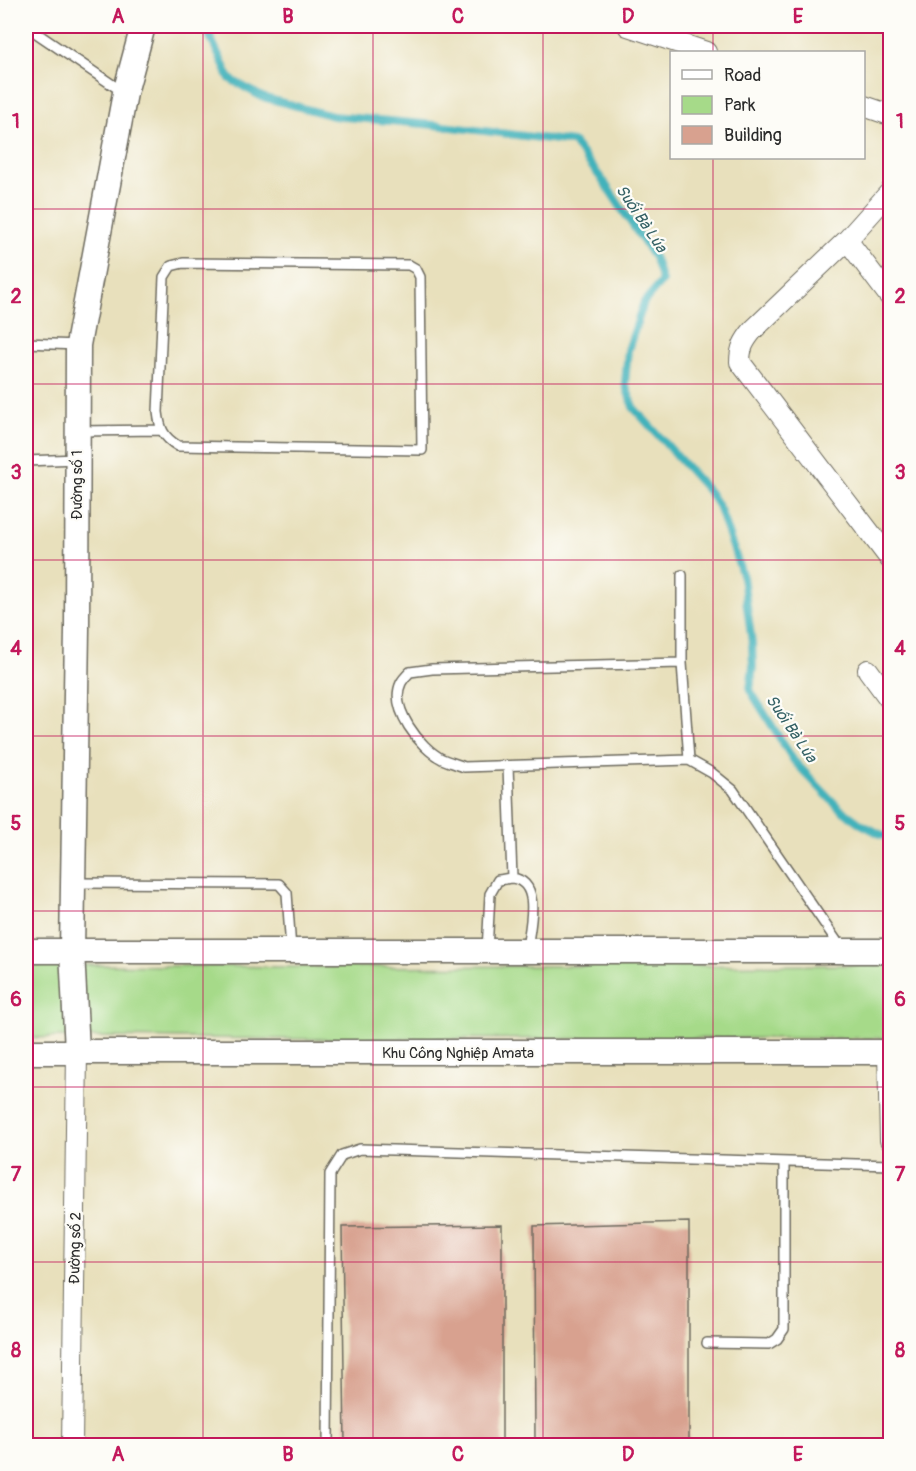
<svg xmlns="http://www.w3.org/2000/svg" width="916" height="1471" font-family="Pangolin,sans-serif">
<style>
.green{fill:#a6da89;stroke:#68825a;stroke-width:1.5}
.lines{fill:none;stroke-linecap:round;stroke-linejoin:round}
.stream{stroke:#42b2bb;stroke-width:8}
.building{fill:#d8a18f}
.service-casing{stroke:#6d6a5e;stroke-width:12}
.minor-casing{stroke:#6d6a5e;stroke-width:22}
.tertiary-casing{stroke:#6d6a5e;stroke-width:27}
.service{stroke:#fff;stroke-width:9}
.minor{stroke:#fff;stroke-width:20}
.tertiary{stroke:#fff;stroke-width:24}
.grid{fill:none;stroke:#c2185b;stroke-width:1.5;stroke-opacity:0.55}
.labels{text-anchor:middle;stroke-width:4.5;stroke-linejoin:round;paint-order:stroke}
.street-label{font-size:15px;fill:#2b2b2b;stroke:#fdfcf7}
.water-label{font-size:16px;font-style:italic;fill:#346165;stroke:#fdfcf7}
.neatline{fill:none;stroke:#c2185b;stroke-width:2}
.grid-label{font-size:20px;text-anchor:middle;font-weight:bold;fill:#c2185b}
</style>
<rect width="100%" height="100%" fill="#fdfcf7"/>
<filter id="ink" filterUnits="userSpaceOnUse"><feTurbulence type="fractalNoise" baseFrequency=".0167" numOctaves="2"/><feDisplacementMap in="SourceGraphic" scale="12" xChannelSelector="R" yChannelSelector="G"/><feConvolveMatrix kernelMatrix="1 2 1 2 8 2 1 2 1" color-interpolation-filters="sRGB"/></filter>
<filter id="wash" filterUnits="userSpaceOnUse"><feTurbulence type="fractalNoise" baseFrequency=".008" numOctaves="4" result="noise"/><feDisplacementMap in="SourceGraphic" scale="24" xChannelSelector="R" yChannelSelector="G"/><feGaussianBlur stdDeviation="1.35" result="paint"/><feColorMatrix in="noise" values="0 0 0 0 0 0 0 0 0 0 0 0 0 0 0 0 0 1.4 0 .05"/><feComposite in="paint" operator="in"/></filter>
<g filter="url(#wash)">
<rect width="100%" height="100%" fill="#e8e0bc"/>
<path class="green" d="M 26,965 L 65,965 L 68,1037 L 26,1038 Z
M 81,965 L 292,967 L 890,965 L 890,1038 L 297,1039 L 85,1037 Z"/>
<g class="lines">
<path class="stream" d="M 205,26 L 230,79 L 262,97 L 333,116 L 435,125 L 573,142 L 604,182 L 655,259 L 662,281 L 644,302 L 628,350 L 625,383 L 633,407 L 710,493 L 720,509 L 743,577 L 752,643 L 753,666 L 750,690 L 794,761 L 839,808 L 861,824 L 882,835 L 890,836"/>
</g>
<g id="blocks">
<path class="building" d="M 689,1222 L 689,1446 L 535,1446 L 534,1226 Z
M 502,1225 L 502,1446 L 345,1446 L 342,1227 Z"/>
</g>
</g>
<g filter="url(#ink)">
<use href="#blocks" fill-opacity="0" stroke="#6d6a5e" stroke-width="1.5"/>
<g class="lines">
<defs>
<path id="service" d="M 26,26 L 123,92
M 183,263 L 409,265 L 416,269 L 420,277 L 422,450 L 178,446 C 163,437 160,429 158,412 L 164,277 L 171,266 Z
M 26,343 L 78,345
M 79,431 L 161,430
M 26,461 L 77,459
M 682,575 L 682,663 L 689,760
M 682,663 L 432,669 L 410,672 C 407,675 403,679 401,683 C 389,708 420,748 442,759 C 449,762 457,764 464,767 L 689,760 L 712,773 L 733,790 L 842,949
M 508,766 L 512,878
M 75,883 L 279,884 L 287,893 L 291,950
M 487,951 L 490,894 L 498,880 C 502,880 508,878 512,878 C 543,882 529,929 527,949
M 707,1343 L 769,1344 L 777,1339 L 784,1329 L 784,1162
M 328,1446 L 330,1174 L 342,1155 L 360,1149 L 890,1165"/>
<path id="minor" d="M 628,26 L 706,52
M 864,106 L 890,115
M 890,192 L 847,240 L 753,330 C 744,341 740,348 740,362 L 890,559
M 847,240 L 890,297
M 868,670 L 890,700
M 888,1052 L 890,1140
M 72,1446 L 77,1051"/>
<path id="tertiary" d="M 26,951 L 890,951
M 77,1051 L 72,951 L 77,629 L 78,345 L 125,93 L 143,26
M 26,1052 L 890,1052"/>
</defs>
<use href="#service" class="service-casing"/>
<use href="#minor" class="minor-casing"/>
<use href="#tertiary" class="tertiary-casing"/>
<use href="#service" class="service"/>
<use href="#minor" class="minor"/>
<use href="#tertiary" class="tertiary"/>
</g>
</g>
<path class="grid" d="M 203,26 L 203,1446M 373,26 L 373,1446M 543,26 L 543,1446M 713,26 L 713,52M 713,158 L 713,1446M 26,209 L 890,209M 26,384 L 890,384M 26,560 L 890,560M 26,736 L 890,736M 26,911 L 890,911M 26,1087 L 890,1087M 26,1262 L 890,1262"/>
<g class="labels">
<g class="street-label">
<text transform="translate(77 485) rotate(-90)" y="5">Đường số 1</text>
<text x="458" y="1058">Khu Công Nghiệp Amata</text>
<text transform="translate(75 1248) rotate(-89)" y="5">Đường số 2</text>
</g>
<g class="water-label">
<text transform="translate(642 218) rotate(56)" y="6">Suối Bà Lúa</text>
<text transform="translate(792 728) rotate(56)" y="6">Suối Bà Lúa</text>
</g>
</g>
<rect width="916" height="1471" fill="none" stroke="#fdfcf7" stroke-width="66"/>
<rect x="670" y="51" width="195" height="108" fill="#fdfcf7" stroke="#a9a8a5" stroke-width="1.5"/>
<rect x="682" y="70" width="30" height="9" fill="#ffffff" stroke="#a9a8a5" stroke-width="1.5"/>
<text x="724" y="81" font-size="18" fill="#2b2b2b">Road</text>
<rect x="682" y="96" width="30" height="18" fill="#a6da89" stroke="#a9a8a5" stroke-width="1.5"/>
<text x="724" y="111" font-size="18" fill="#2b2b2b">Park</text>
<rect x="682" y="126" width="30" height="18" fill="#d8a18f" stroke="#a9a8a5" stroke-width="1.5"/>
<text x="724" y="141" font-size="18" fill="#2b2b2b">Building</text>
<rect x="33" y="33" width="850" height="1405" class="neatline"/>
<g class="grid-label">
<text x="118" y="23">A</text>
<text x="288" y="23">B</text>
<text x="458" y="23">C</text>
<text x="628" y="23">D</text>
<text x="798" y="23">E</text>
<text x="16" y="128">1</text>
<text x="900" y="128">1</text>
<text x="16" y="303">2</text>
<text x="900" y="303">2</text>
<text x="16" y="479">3</text>
<text x="900" y="479">3</text>
<text x="16" y="655">4</text>
<text x="900" y="655">4</text>
<text x="16" y="830">5</text>
<text x="900" y="830">5</text>
<text x="16" y="1006">6</text>
<text x="900" y="1006">6</text>
<text x="16" y="1181">7</text>
<text x="900" y="1181">7</text>
<text x="16" y="1357">8</text>
<text x="900" y="1357">8</text>
<text x="118" y="1461">A</text>
<text x="288" y="1461">B</text>
<text x="458" y="1461">C</text>
<text x="628" y="1461">D</text>
<text x="798" y="1461">E</text>
</g>
</svg>
